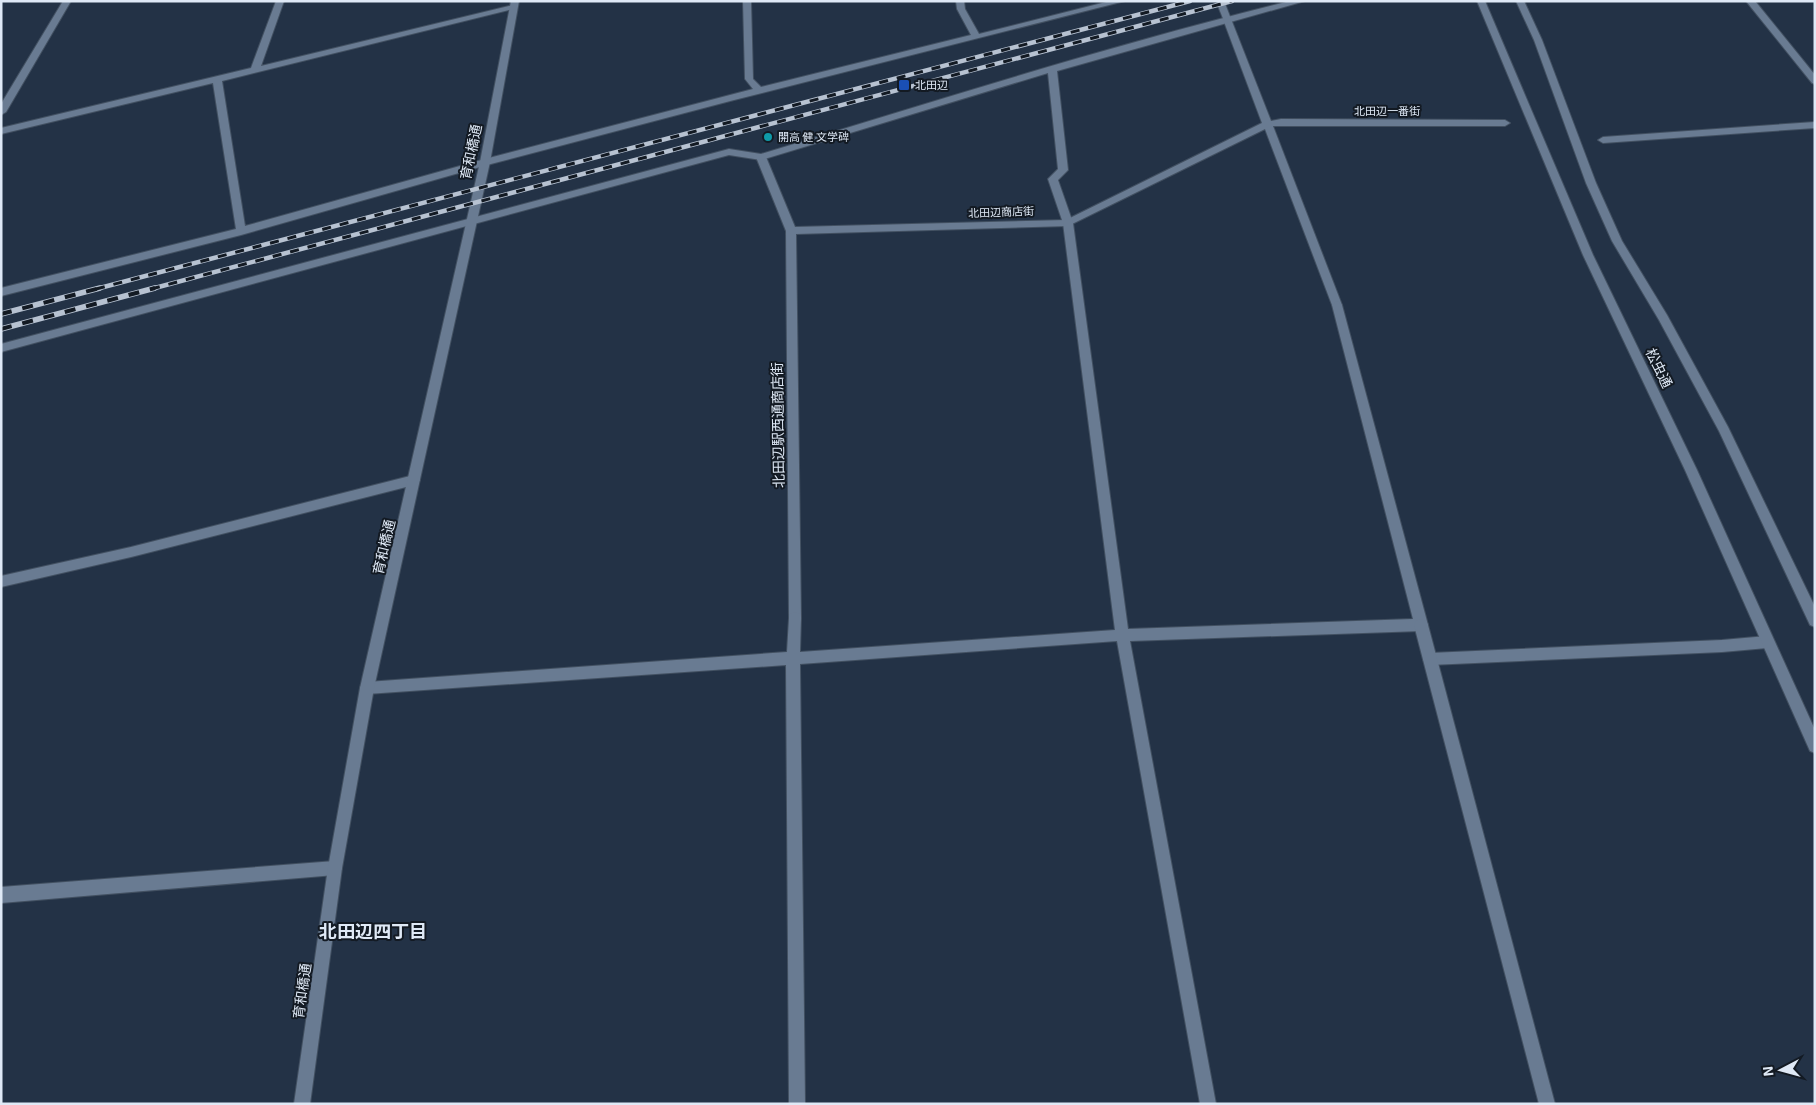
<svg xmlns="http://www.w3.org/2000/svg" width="1816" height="1105" font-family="'Exo 2','Noto Sans JP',sans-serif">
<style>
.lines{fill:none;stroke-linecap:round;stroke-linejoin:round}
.pedestrian-casing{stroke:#425061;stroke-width:2}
.minor-casing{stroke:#425061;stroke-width:2}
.tertiary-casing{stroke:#425061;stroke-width:2}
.pedestrian{fill:#697b92;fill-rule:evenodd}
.minor{fill:#697b92;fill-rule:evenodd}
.tertiary{fill:#697b92;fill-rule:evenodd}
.rail-far1-casing{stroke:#b7c2d1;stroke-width:4.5}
.rail-casing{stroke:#b7c2d1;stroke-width:5.5}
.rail-far1{stroke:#131a23;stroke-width:3;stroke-dasharray:9;stroke-linecap:butt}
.rail{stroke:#131a23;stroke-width:4;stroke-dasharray:11;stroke-linecap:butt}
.transit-dot{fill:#1a4fb4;stroke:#131a23;stroke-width:2}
.culture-dot{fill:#0f9aa8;stroke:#131a23;stroke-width:2}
.labels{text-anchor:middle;stroke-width:4;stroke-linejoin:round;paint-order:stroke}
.far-poi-label{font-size:11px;fill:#dfe9f6;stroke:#131a23;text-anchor:start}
.far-street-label{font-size:11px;fill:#dfe9f6;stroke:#131a23}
.street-label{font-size:14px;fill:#dfe9f6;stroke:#131a23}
.near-neighbourhood-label{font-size:18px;font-weight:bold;fill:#dfe9f6;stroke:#131a23}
</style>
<rect width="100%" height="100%" fill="#233246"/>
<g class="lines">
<defs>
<path id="pedestrian" d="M 1227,16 L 1231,19 L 1271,121 L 1281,119 L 1505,120 L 1510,123 L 1505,126 L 1273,126 L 1342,305 L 1337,309 L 1332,305 L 1265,129 L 1068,226 L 796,234 L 801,618 L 800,622 L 795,624 L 790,622 L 789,618 L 786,231 L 756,157 L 758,155 L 761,154 L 766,157 L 795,227 L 1066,220 L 1262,123 L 1223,19 Z
M 1815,122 L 1815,128 L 1603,143 L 1598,140 L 1603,137 Z"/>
<path id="minor" d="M 63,1 L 71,1 L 6,112 L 1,115 L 1,104 Z
M 276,1 L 284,1 L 261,66 L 513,5 L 517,8 L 222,81 L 245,226 L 485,159 L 753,89 L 745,79 L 743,1 L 751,1 L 753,79 L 761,87 L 971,35 L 957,9 L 956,1 L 964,1 L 965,9 L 979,34 L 1110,1 L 1125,1 L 734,100 L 487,165 L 241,235 L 1,296 L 1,288 L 236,229 L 213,83 L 1,134 L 1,128 L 251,68 Z
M 1290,1 L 1305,1 L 1057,71 L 1068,170 L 1058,180 L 1073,223 L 1128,629 L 1413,619 L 1332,305 L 1337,301 L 1342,305 L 1428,625 L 1426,629 L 1421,631 L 1130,641 L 1216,1104 L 1200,1104 L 1117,641 L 800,664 L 805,1104 L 789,1104 L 786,665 L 367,694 L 362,692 L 360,688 L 362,684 L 367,682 L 787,652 L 789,618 L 790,614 L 795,612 L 800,614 L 801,618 L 800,652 L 1115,630 L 1063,223 L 1048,179 L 1058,169 L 1048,73 L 761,160 L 729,155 L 1,352 L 1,344 L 729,149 L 761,154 C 936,101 1111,45 1290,1 Z
M 1746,1 L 1755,1 L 1815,75 L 1815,84 L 1812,83 Z
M 414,475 L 418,477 L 420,480 L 418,483 L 414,485 L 131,557 L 1,587 L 1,576 L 131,547 Z
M 1767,636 L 1772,638 L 1774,642 L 1772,646 L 1767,648 L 1722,652 L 1430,665 L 1425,663 L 1423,659 L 1425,655 L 1430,653 L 1722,640 Z
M 335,861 L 340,863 L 342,868 L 340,873 L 335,875 L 1,903 L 1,887 Z"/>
<path id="tertiary" d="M 511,1 L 519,1 L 490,162 L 374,688 L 342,868 L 310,1104 L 294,1104 L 328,868 L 360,688 L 480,162 Z
M 1216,1 L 1224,1 L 1231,19 L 1230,21 L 1224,21 Z
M 1477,1 L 1485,1 L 1593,255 L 1697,470 L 1815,730 L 1815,753 L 1810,751 L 1685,470 L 1583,255 Z
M 1516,1 L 1524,1 L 1542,40 L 1596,183 L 1622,241 L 1667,315 L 1728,427 L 1815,607 L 1815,627 L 1810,625 L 1719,431 L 1659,320 L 1612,241 L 1586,183 L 1534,40 Z
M 1421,619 L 1426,621 L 1428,625 L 1555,1104 L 1539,1104 L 1414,625 L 1416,621 Z"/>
</defs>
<use href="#pedestrian" class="pedestrian-casing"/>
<use href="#minor" class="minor-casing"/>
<use href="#tertiary" class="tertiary-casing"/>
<use href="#pedestrian" class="pedestrian"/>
<use href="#minor" class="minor"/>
<use href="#tertiary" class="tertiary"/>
<defs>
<path id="rail-far1" d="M 96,289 L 1190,1
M 151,289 L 1232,1"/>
<path id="rail" d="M 1,314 L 100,288
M 1,329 L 155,288"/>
</defs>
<use href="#rail-far1" class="rail-far1-casing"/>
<use href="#rail" class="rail-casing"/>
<use href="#rail-far1" class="rail-far1"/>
<use href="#rail" class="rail"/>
</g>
<rect class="transit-dot" x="898" y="79" width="12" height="12" rx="2.5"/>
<circle class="culture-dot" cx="768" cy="137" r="5"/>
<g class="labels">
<g class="far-poi-label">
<text x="915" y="89">北田辺</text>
<text x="778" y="141">開高 健 文学碑</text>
</g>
<g class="far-street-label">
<text x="1387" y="115">北田辺一番街</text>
<text transform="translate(1001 212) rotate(-2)" y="4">北田辺商店街</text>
</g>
<g class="street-label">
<text transform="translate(471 152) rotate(-78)" y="5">育和橋通</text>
<text transform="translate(1659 368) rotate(64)" y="5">松虫通</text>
<text transform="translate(778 425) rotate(-91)" y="5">北田辺駅西通商店街</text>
<text transform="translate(384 547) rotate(-77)" y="5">育和橋通</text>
<text transform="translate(302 991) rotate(-82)" y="5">育和橋通</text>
</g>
<g class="near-neighbourhood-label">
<text x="373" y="938">北田辺四丁目</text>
</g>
</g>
<rect width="1816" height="1105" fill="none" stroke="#dfe9f6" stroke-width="5"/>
<g transform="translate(1781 1070) rotate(264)" stroke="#131a23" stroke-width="4" paint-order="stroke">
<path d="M0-4L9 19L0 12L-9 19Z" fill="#dfe9f6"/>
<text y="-8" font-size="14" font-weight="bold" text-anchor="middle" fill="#dfe9f6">N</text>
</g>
</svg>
